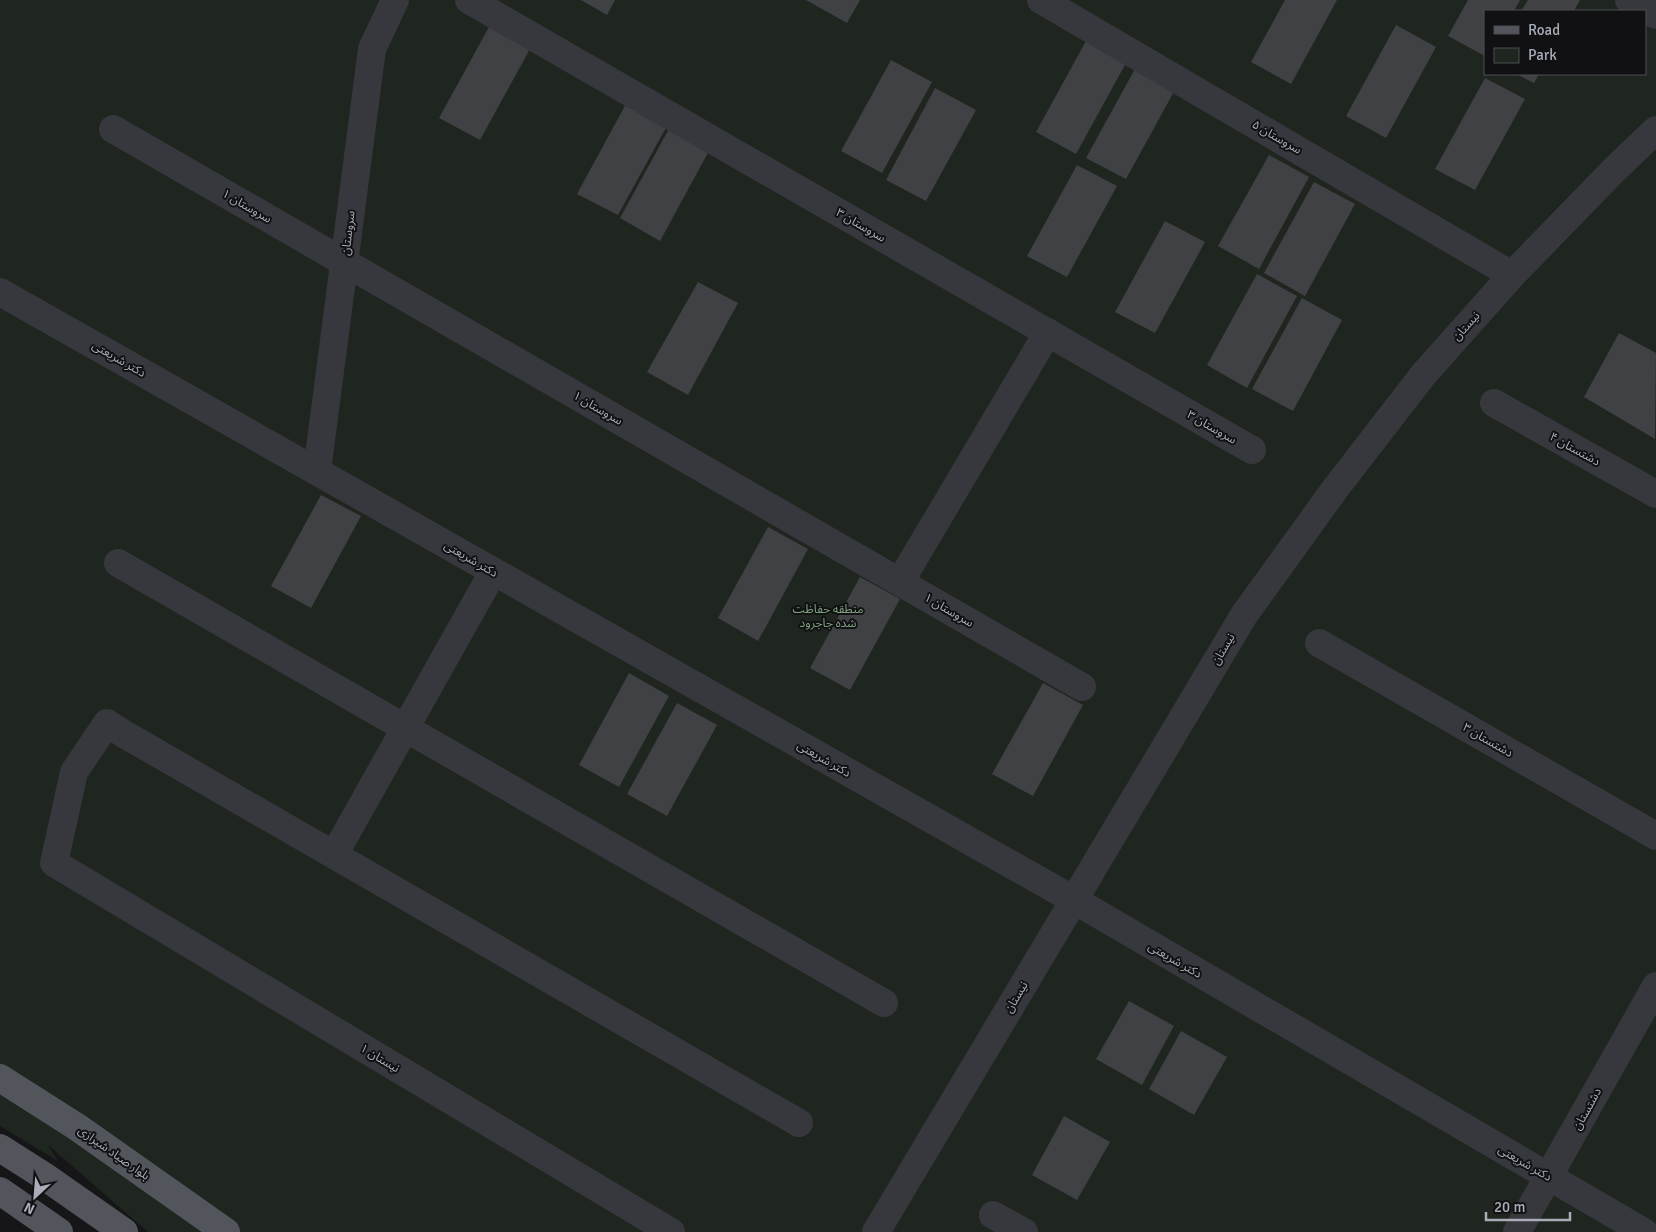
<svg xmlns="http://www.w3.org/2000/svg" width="1656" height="1232" font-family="Signika,'Noto Sans Arabic',sans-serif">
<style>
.green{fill:#1e261f;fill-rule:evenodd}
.building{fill:#404145}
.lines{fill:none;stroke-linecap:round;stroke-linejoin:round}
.minor{stroke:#37383d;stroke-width:28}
.major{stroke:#53555c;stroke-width:28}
.labels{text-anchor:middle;stroke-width:4;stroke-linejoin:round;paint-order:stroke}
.street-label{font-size:12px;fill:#a8adb8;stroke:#111113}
.park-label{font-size:12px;fill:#7fa381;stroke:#111113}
</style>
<rect width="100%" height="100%" fill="#161618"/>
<path class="green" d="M 0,0 L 1656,0 L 1656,1232 L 148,1232 L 48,1145 L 58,1161 L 0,1126 ZM 1485,11 L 1645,11 L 1645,74 L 1485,74 Z"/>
<path class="building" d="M 581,0 L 615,0 L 607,15 Z
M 806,0 L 860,0 L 847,23 Z
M 1285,0 L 1337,0 L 1291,84 L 1251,62 Z
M 1468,0 L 1520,0 L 1514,11 L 1485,11 L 1485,56 L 1448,36 Z
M 1528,0 L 1580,0 L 1574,11 L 1521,11 Z
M 1396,25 L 1436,47 L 1386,138 L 1346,116 Z
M 489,27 L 530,49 L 480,140 L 439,118 Z
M 1086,41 L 1126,63 L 1076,154 L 1036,132 Z
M 891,60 L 932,82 L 882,173 L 841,151 Z
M 1136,67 L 1176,88 L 1126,179 L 1086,158 Z
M 1516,74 L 1539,74 L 1534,83 Z
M 1485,78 L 1525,99 L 1475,190 L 1435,169 Z
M 935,88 L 976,110 L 926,201 L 886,180 Z
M 627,102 L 668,124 L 618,215 L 577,194 Z
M 670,127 L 710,149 L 660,241 L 620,218 Z
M 1269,155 L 1309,177 L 1259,269 L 1218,246 Z
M 1077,165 L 1117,186 L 1067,277 L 1027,256 Z
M 1314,182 L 1355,204 L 1305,296 L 1264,273 Z
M 1165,221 L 1205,242 L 1155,333 L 1115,312 Z
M 1257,274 L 1297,296 L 1247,388 L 1207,365 Z
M 698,282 L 738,303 L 688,395 L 647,372 Z
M 1302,298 L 1342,320 L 1293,411 L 1252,389 Z
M 1619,333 L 1656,353 L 1655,439 L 1584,397 Z
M 321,495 L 361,516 L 311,608 L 271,586 Z
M 768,527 L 808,549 L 758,641 L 718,618 Z
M 860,577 L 900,599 L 850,690 L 810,668 Z
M 629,673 L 669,696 L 619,787 L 579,765 Z
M 1043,683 L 1083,705 L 1033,796 L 992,774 Z
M 677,703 L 717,725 L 667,816 L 627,794 Z
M 1129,1001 L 1174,1026 L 1142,1085 L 1096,1059 Z
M 1181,1031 L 1227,1057 L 1194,1115 L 1149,1089 Z
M 1064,1116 L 1110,1142 L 1077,1200 L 1032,1175 Z"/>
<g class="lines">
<path class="minor" d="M 469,0 L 1252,450
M 1041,0 L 1512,275
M 1629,0 L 1656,15
M 113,129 L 1082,687
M 0,292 L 1074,900 L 1644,1232
M 1494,403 L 1656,494
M 317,471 L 372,49 L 395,0
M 118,563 L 884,1003
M 900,582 L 1048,332
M 1319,643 L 1656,836
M 334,855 L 493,572
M 993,1215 L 1024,1232
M 671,1232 L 54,863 L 74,772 L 107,723 L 124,734 L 799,1123
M 876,1232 L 1244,615 L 1335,489 L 1423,375 L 1512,275 L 1614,170 L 1656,130
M 1517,1232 L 1656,986"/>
<path class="major" d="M 0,1078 L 77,1127 L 226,1232
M 0,1148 L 44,1176 L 124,1232
M 0,1191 L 59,1232"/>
</g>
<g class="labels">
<g class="street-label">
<text transform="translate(1277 137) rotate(30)" y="4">سروستان ۵</text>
<text transform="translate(247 206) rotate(30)" y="4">سروستان ۱</text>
<text transform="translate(861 225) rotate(30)" y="4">سروستان ۳</text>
<text transform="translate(348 233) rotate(-83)" y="4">سروستان</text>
<text transform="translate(1466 326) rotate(-48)" y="4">نیستان</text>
<text transform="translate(119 359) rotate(30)" y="4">دکتر شریعتی</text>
<text transform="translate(598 408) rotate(30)" y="4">سروستان ۱</text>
<text transform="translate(1212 427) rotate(30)" y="4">سروستان ۳</text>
<text transform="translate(1575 449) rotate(29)" y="4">دشتستان ۴</text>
<text transform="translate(471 559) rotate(30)" y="4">دکتر شریعتی</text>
<text transform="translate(949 610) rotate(30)" y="4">سروستان ۱</text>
<text transform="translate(1223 649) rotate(-59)" y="4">نیستان</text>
<text transform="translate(1488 740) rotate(30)" y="4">دشتستان ۳</text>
<text transform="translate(824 759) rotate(30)" y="4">دکتر شریعتی</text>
<text transform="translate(1175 960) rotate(30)" y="4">دکتر شریعتی</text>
<text transform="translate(1016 997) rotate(-59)" y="4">نیستان</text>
<text transform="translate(380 1058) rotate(31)" y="4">نیستان ۱</text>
<text transform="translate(1587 1109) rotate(-61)" y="4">دشتستان</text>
<text transform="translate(114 1153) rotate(35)" y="4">بلوار صیاد شیرازی</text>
<text transform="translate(1525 1163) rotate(30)" y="4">دکتر شریعتی</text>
</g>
<g class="park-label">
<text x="828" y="613">منطقه حفاظت<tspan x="828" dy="14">شده جاجرود</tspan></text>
</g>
</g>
<rect x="1484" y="10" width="162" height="65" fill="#111113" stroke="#4d4f55"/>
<rect x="1494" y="26" width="25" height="8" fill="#53555c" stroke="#4d4f55"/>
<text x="1528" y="35" font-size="15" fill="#a8adb8">Road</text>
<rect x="1494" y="48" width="25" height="15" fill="#1e261f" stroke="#4d4f55"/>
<text x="1528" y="60" font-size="15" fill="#a8adb8">Park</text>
<g transform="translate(35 1197) rotate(206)" stroke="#111113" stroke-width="4" paint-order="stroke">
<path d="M0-4L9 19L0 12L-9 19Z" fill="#a8adb8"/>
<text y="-8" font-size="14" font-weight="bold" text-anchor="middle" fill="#a8adb8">N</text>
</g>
<path d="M1486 1212v8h84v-8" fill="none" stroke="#a8adb8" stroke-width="2.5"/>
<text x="1494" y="1212" font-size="15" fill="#a8adb8" stroke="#111113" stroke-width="4" paint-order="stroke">20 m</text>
</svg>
